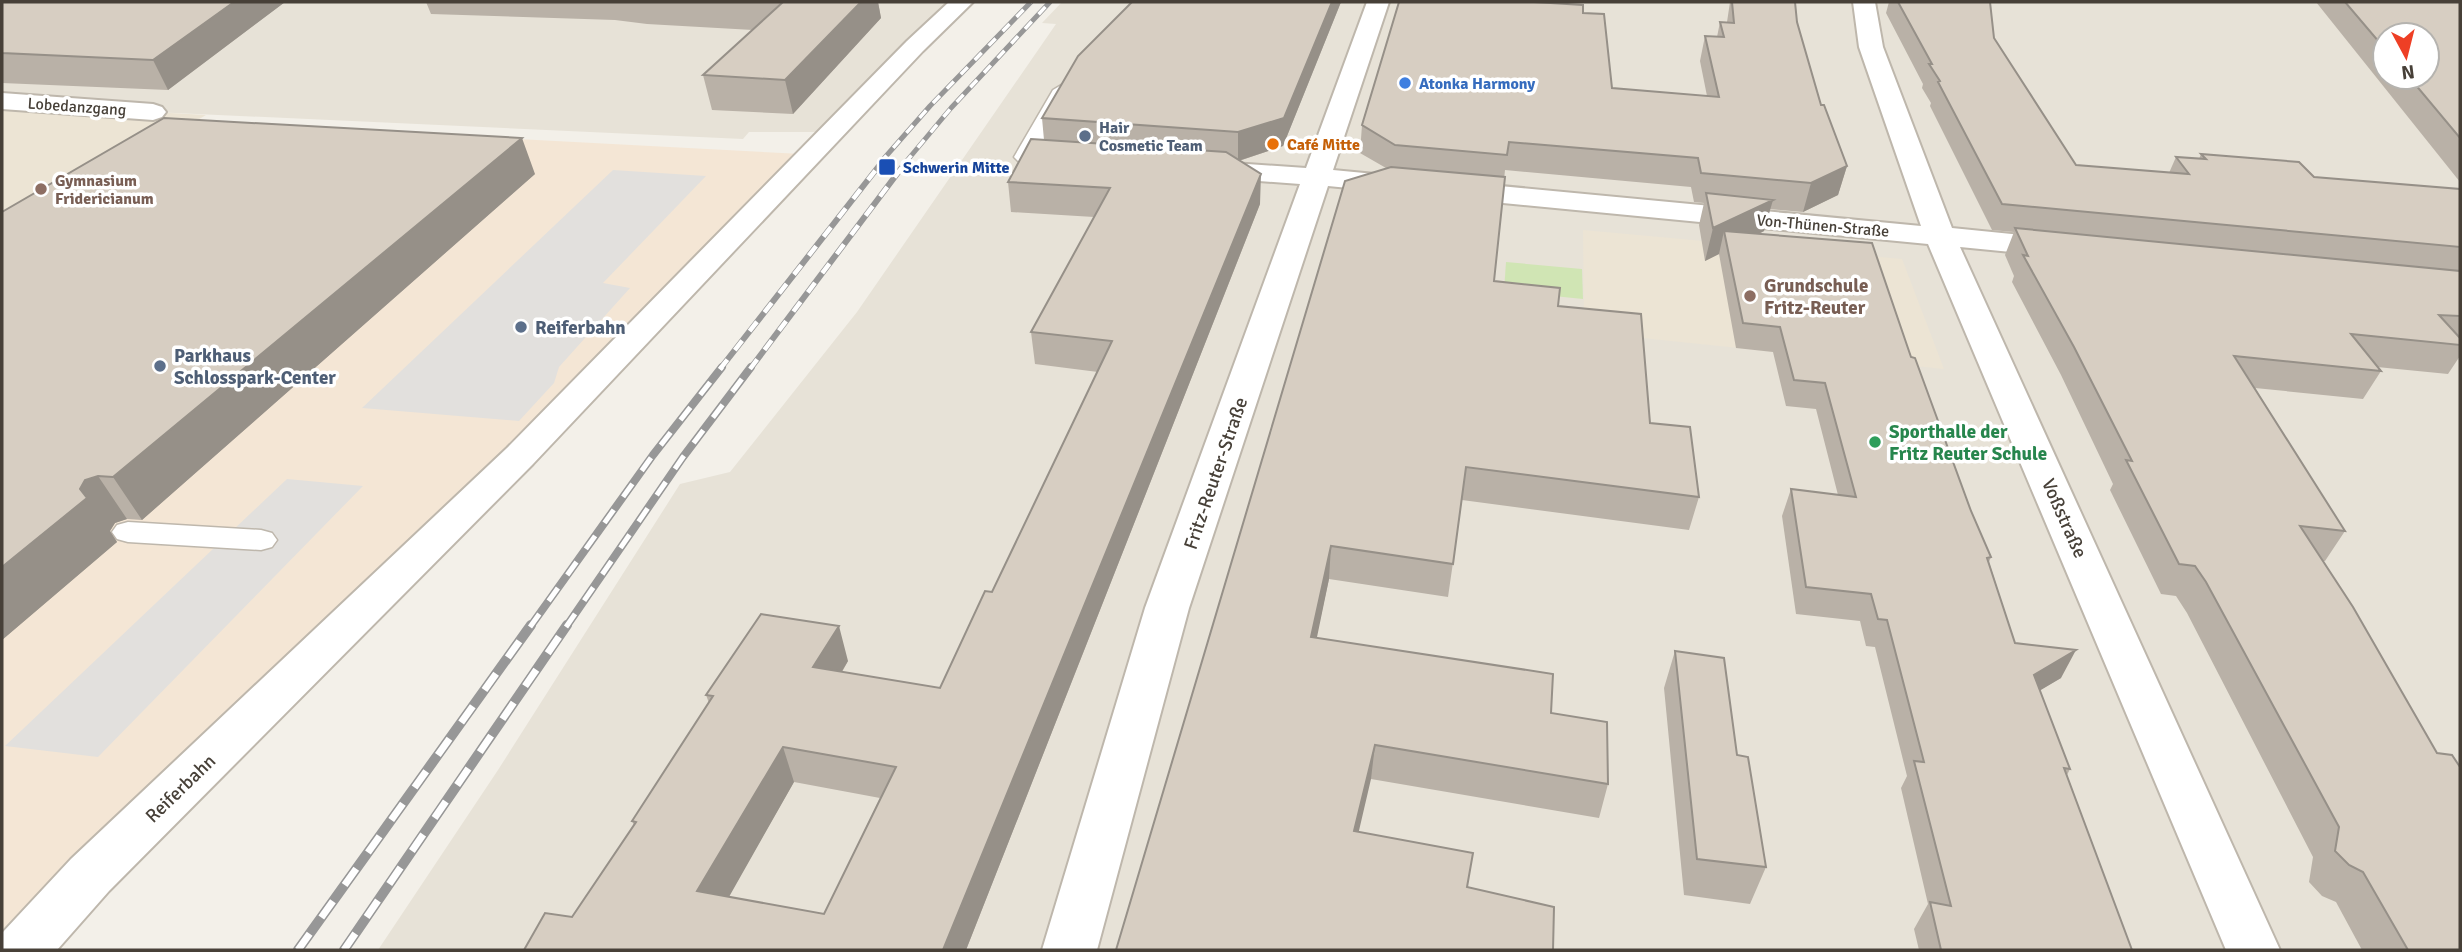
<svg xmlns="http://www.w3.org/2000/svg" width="2462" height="952" font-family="Signika,sans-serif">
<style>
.residential{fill:#e7e2d7;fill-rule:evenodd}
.commercial{fill:#f4e6d5}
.education{fill:#ece4d4}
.green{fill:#d0e5b4}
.parking{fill:#e2e0dd}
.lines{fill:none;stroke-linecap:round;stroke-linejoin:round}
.service-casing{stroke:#beb7ac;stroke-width:3}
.minor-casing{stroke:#beb7ac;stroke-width:4}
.service{fill:#fff;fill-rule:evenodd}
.minor{fill:#fff;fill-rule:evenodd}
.rail-far3-casing{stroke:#979797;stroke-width:5}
.rail-far2-casing{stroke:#979797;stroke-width:6}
.rail-far1-casing{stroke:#979797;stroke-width:8}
.rail-casing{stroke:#979797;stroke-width:10}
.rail-far3{stroke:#fff;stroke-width:3.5;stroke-dasharray:10;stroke-linecap:butt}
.rail-far2{stroke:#fff;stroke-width:4.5;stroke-dasharray:12;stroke-linecap:butt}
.rail-far1{stroke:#fff;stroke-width:5;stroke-dasharray:16;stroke-linecap:butt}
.rail{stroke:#fff;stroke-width:7;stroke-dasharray:20;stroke-linecap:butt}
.wall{fill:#b9b1a7;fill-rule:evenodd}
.shaded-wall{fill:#969088}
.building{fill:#d7cec2;stroke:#969088;stroke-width:2;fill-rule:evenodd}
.shop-dot{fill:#3f7fe0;stroke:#fff;stroke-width:2.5}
.service-dot{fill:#5c6f8a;stroke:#fff;stroke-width:2.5}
.food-dot{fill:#e8710a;stroke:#fff;stroke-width:2.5}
.transit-dot{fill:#1a4fb4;stroke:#fff;stroke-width:2.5}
.education-dot{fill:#8d6e63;stroke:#fff;stroke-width:2.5}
.leisure-dot{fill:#2e9e5b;stroke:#fff;stroke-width:2.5}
.labels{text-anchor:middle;stroke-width:7;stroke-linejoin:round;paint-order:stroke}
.far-shop-label{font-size:16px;font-weight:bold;fill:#366cbe;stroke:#fff;text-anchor:start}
.far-street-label{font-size:16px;fill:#474038;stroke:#fff}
.far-service-label{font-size:16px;font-weight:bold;fill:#4e5e75;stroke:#fff;text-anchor:start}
.far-food-label{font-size:16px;font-weight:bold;fill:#c56008;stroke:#fff;text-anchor:start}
.far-transit-label{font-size:16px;font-weight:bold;fill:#164399;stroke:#fff;text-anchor:start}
.far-education-label{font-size:16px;font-weight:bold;fill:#785e54;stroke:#fff;text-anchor:start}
.education-label{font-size:19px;font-weight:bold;fill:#785e54;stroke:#fff;text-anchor:start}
.service-label{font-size:19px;font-weight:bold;fill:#4e5e75;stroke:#fff;text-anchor:start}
.leisure-label{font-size:19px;font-weight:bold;fill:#27864d;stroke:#fff;text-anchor:start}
.street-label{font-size:19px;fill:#474038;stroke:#fff}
</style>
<rect width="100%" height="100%" fill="#f3f0e9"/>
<path class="residential" d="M 2,2 L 963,2 L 834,132 L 749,132 L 743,139 L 153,112 L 2,101 Z
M 1062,2 L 2460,2 L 2460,950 L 378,950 L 498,770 L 680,484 L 730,472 L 857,312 L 1056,24 L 1042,23 ZM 2385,35 L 2427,35 L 2427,77 L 2385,77 Z"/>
<path class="commercial" d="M 194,122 L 802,154 L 90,875 L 22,950 L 2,950 L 2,236 Z"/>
<path class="education" d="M 2,101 L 153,112 L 206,115 L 2,236 Z
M 1583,230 L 1902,259 L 1944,369 L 1584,332 Z"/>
<path class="green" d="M 1506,262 L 1582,269 L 1583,299 L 1504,291 Z"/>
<path class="parking" d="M 613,170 L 706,176 L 603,283 L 630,288 L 559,367 L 554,383 L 519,421 L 362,408 Z
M 287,479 L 363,486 L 98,757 L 5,746 Z"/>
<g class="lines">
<defs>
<path id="service" d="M 1063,84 L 1073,90 L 1036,157 L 1032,161 L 1018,161 L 1014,157 L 1053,90 Z
M 128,522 L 261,530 L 272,533 L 277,540 L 272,547 L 261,550 L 128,542 L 117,539 L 112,532 L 117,525 Z"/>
<path id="minor" d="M 949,2 L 973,2 L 923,51 L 533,464 L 109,891 L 57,950 L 2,950 L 3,932 L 71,859 L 507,448 L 907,41 Z
M 1367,2 L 1389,2 L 1333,170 L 1921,226 L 1859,47 L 1853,2 L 1875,2 L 1883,47 L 1952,228 L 2062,239 L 2073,242 L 2077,248 L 2073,254 L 2062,257 L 1960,247 L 2280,950 L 2226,950 L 1928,244 L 1328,186 L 1189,608 L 1097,950 L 1042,950 L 1145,608 L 1300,184 L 1205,177 L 1195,175 L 1191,169 L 1195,163 L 1205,161 L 1306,168 Z
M 2,93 L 153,104 L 162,107 L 166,112 L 162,117 L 153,120 L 2,109 Z"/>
</defs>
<use href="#service" class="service-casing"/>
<use href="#minor" class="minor-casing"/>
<use href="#service" class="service"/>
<use href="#minor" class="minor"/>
<defs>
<path id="rail-far3" d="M 880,163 L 930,106 L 1031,2
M 905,163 L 951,108 L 1050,2"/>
<path id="rail-far2" d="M 720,369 L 882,162
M 750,369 L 906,162"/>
<path id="rail-far1" d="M 530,627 L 653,455 L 722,367
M 566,627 L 683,457 L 751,367"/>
<path id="rail" d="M 298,950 L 531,625
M 344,950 L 567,625"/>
</defs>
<use href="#rail-far3" class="rail-far3-casing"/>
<use href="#rail-far2" class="rail-far2-casing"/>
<use href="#rail-far1" class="rail-far1-casing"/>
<use href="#rail" class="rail-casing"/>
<use href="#rail-far3" class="rail-far3"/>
<use href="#rail-far2" class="rail-far2"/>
<use href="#rail-far1" class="rail-far1"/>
<use href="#rail" class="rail"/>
</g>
<path class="wall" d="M 2,2 L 285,2 L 168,90 L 2,83 Z
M 426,2 L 878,2 L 881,18 L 793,114 L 712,110 L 703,75 L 753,30 L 647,24 L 615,20 L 431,14 Z
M 1132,2 L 1341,2 L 1283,146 L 1239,161 L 1260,204 L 966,950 L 572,917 L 634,825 L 632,821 L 709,703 L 706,695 L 848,661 L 842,672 L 940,688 L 992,592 L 1098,372 L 1035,364 L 1031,332 L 1094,217 L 1011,212 L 1008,182 L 1044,140 L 1042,118 ZM 794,782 L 880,798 L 824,914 L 728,897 Z
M 1730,2 L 1795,2 L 1797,22 L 1821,105 L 1847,166 L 1838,195 L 1803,212 L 1770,209 L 1764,231 L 1759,234 L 1911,357 L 1971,511 L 1991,557 L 1989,562 L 2015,643 L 2061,678 L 2040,690 L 2070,769 L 2067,775 L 2132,950 L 1919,950 L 1914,929 L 1928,904 L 1901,788 L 1907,776 L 1875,647 L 1866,646 L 1860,621 L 1796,614 L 1782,516 L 1791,489 L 1838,495 L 1816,409 L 1786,406 L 1773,352 L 1736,348 L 1719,254 L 1705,261 L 1699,225 L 1704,203 L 1694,202 L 1691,187 L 1505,170 L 1494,281 L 1558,306 L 1650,423 L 1699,497 L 1689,530 L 1462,500 L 1448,597 L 1329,579 L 1316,638 L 1551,713 L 1608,784 L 1599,818 L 1371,779 L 1116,950 L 1386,168 L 1360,153 L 1362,125 L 1583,13 L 1612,88 L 1707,96 L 1700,61 L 1705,36 L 1717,37 L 1720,22 L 1727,22 Z
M 1889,2 L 1990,2 L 1994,38 L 2076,165 L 2169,173 L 2176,157 L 2199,159 L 2201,154 L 2314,177 L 2460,189 L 2460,356 L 2448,374 L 2377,367 L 2381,371 L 2363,399 L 2255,388 L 2345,531 L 2325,561 L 2323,561 L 2460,950 L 2362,950 L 2336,902 L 2322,896 L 2309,882 L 2313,857 L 2187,613 L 2176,596 L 2161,594 L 2110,490 L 2113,484 L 2061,375 L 2012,282 L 2014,276 L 2005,255 L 2014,232 L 1992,230 L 1930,106 L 1931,103 L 1922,88 L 1923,84 L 1886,13 Z
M 2316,2 L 2460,2 L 2460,182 ZM 2385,35 L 2427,77 L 2385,77 Z
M 164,118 L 535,174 L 142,520 L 127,519 L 115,523 L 110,531 L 117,542 L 2,640 Z
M 1675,651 L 1766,867 L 1750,904 L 1684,895 L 1664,688 Z"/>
<path class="shaded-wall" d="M 234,2 L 285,2 L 168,90 L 153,60 Z
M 861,2 L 878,2 L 881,18 L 793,114 L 785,80 Z
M 1332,2 L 1341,2 L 1283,146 L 1238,161 L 1238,132 Z
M 522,138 L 535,174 L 142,520 L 113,477 Z
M 1847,166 L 1838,195 L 1803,212 L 1811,183 Z
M 1261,174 L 1260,204 L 966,950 L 943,950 Z
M 1773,200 L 1764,231 L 1728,249 L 1724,231 L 1719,254 L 1705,261 L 1713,228 Z
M 98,476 L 127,519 L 115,523 L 110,531 L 117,542 L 2,640 L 2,567 L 80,489 L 85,480 Z
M 1331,546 L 1329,579 L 1310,671 L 1311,637 Z
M 839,626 L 848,661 L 823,703 L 813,667 Z
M 2076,650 L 2061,678 L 2019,703 L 2034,675 Z
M 1375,745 L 1371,779 L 1351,865 L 1354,831 Z
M 783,747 L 794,782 L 712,927 L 697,891 Z"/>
<path class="building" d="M 2,2 L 234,2 L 153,60 L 2,53 Z
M 783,2 L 861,2 L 785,80 L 703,75 Z
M 1132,2 L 1332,2 L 1284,118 L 1238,132 L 1042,118 L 1078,56 Z
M 1399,2 L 1534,2 L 1583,5 L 1583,13 L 1604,14 L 1612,88 L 1719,97 L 1705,36 L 1724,37 L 1720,22 L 1734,23 L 1732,2 L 1795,2 L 1797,22 L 1821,105 L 1824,105 L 1847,166 L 1811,183 L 1701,173 L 1698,158 L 1509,142 L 1507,155 L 1395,145 L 1362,125 Z
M 1898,2 L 1990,2 L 1994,38 L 2076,165 L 2189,174 L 2176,157 L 2206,159 L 2201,154 L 2299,162 L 2314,177 L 2460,189 L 2460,247 L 2002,204 L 1938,82 L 1940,81 L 1929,64 L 1932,64 Z
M 2345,2 L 2460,2 L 2460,138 L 2409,77 L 2427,77 L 2427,35 L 2385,35 L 2385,49 Z
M 164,118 L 522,138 L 113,477 L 98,476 L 85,480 L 80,489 L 87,498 L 2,567 L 2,212 Z
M 1031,139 L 1226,152 L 1261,174 L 943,950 L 524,950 L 545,913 L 572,917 L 636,822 L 632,821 L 713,696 L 706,695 L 761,614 L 839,626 L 813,667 L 940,688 L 985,591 L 992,592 L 1112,341 L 1031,332 L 1110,188 L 1008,182 ZM 783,747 L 896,767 L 824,914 L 697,891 Z
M 1391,167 L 1505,177 L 1494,281 L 1560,288 L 1558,306 L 1641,314 L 1650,423 L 1690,427 L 1699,497 L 1466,467 L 1453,564 L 1331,546 L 1311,637 L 1553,674 L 1551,713 L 1607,722 L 1608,784 L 1375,745 L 1354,831 L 1473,853 L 1467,887 L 1554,907 L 1553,950 L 1116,950 L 1345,181 Z
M 1706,193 L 1773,200 L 1713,228 Z
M 2015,228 L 2460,271 L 2460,316 L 2439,315 L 2460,338 L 2460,345 L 2351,334 L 2381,371 L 2234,356 L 2345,531 L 2300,526 L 2353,607 L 2437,753 L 2452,755 L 2460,767 L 2460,950 L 2408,950 L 2363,872 L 2349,865 L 2335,851 L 2339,827 L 2206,582 L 2195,566 L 2179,564 L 2126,460 L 2132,461 L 2074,347 L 2023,255 L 2028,256 Z
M 1724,231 L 1872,243 L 1911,357 L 1915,358 L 1971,511 L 1991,557 L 1987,558 L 2015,643 L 2076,650 L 2034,675 L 2070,769 L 2064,768 L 2132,950 L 1941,950 L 1930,902 L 1951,906 L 1914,761 L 1924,762 L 1887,620 L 1878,619 L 1871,594 L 1806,587 L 1791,489 L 1856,497 L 1825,383 L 1794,380 L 1780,327 L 1743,323 Z
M 1675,651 L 1724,658 L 1737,755 L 1748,757 L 1766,867 L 1697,859 Z"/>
<circle class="shop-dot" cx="1405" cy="83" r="7"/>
<g class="service-dot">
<circle cx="1085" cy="136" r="7"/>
<circle cx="521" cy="327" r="7"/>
<circle cx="160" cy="366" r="7"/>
</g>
<circle class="food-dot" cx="1273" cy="144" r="7"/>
<rect class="transit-dot" x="878" y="158" width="18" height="18" rx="3.5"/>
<g class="education-dot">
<circle cx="41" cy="189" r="7"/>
<circle cx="1750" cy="296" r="7"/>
</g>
<circle class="leisure-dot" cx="1875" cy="442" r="7"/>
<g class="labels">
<g class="far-shop-label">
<text x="1419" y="89">Atonka Harmony</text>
</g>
<g class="far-street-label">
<text transform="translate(77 106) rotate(4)" y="6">Lobedanzgang</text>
<text transform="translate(1823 225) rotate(5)" y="6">Von-Thünen-Straße</text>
</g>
<g class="far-service-label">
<text x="1099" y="133">Hair<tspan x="1099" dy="18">Cosmetic Team</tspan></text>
</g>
<g class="far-food-label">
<text x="1287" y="150">Café Mitte</text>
</g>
<g class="far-transit-label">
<text x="903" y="173">Schwerin Mitte</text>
</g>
<g class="far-education-label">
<text x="55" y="186">Gymnasium<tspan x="55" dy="18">Fridericianum</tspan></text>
</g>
<g class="education-label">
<text x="1764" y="292">Grundschule<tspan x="1764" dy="22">Fritz-Reuter</tspan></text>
</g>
<g class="service-label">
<text x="535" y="334">Reiferbahn</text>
<text x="174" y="362">Parkhaus<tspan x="174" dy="22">Schlosspark-Center</tspan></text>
</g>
<g class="leisure-label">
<text x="1889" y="438">Sporthalle der<tspan x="1889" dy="22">Fritz Reuter Schule</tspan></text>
</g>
<g class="street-label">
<text transform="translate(1215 473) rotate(-71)" y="7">Fritz-Reuter-Straße</text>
<text transform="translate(2065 518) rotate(66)" y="7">Voßstraße</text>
<text transform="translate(180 788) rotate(-44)" y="7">Reiferbahn</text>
</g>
</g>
<rect width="2462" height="952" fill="none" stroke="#474038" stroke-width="7"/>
<g transform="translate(2406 56) rotate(173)"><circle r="33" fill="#ffffff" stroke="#b5b3af" stroke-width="2"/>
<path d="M0-5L12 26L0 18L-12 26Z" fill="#ee3f25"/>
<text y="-10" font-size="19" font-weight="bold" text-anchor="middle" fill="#474038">N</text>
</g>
</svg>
